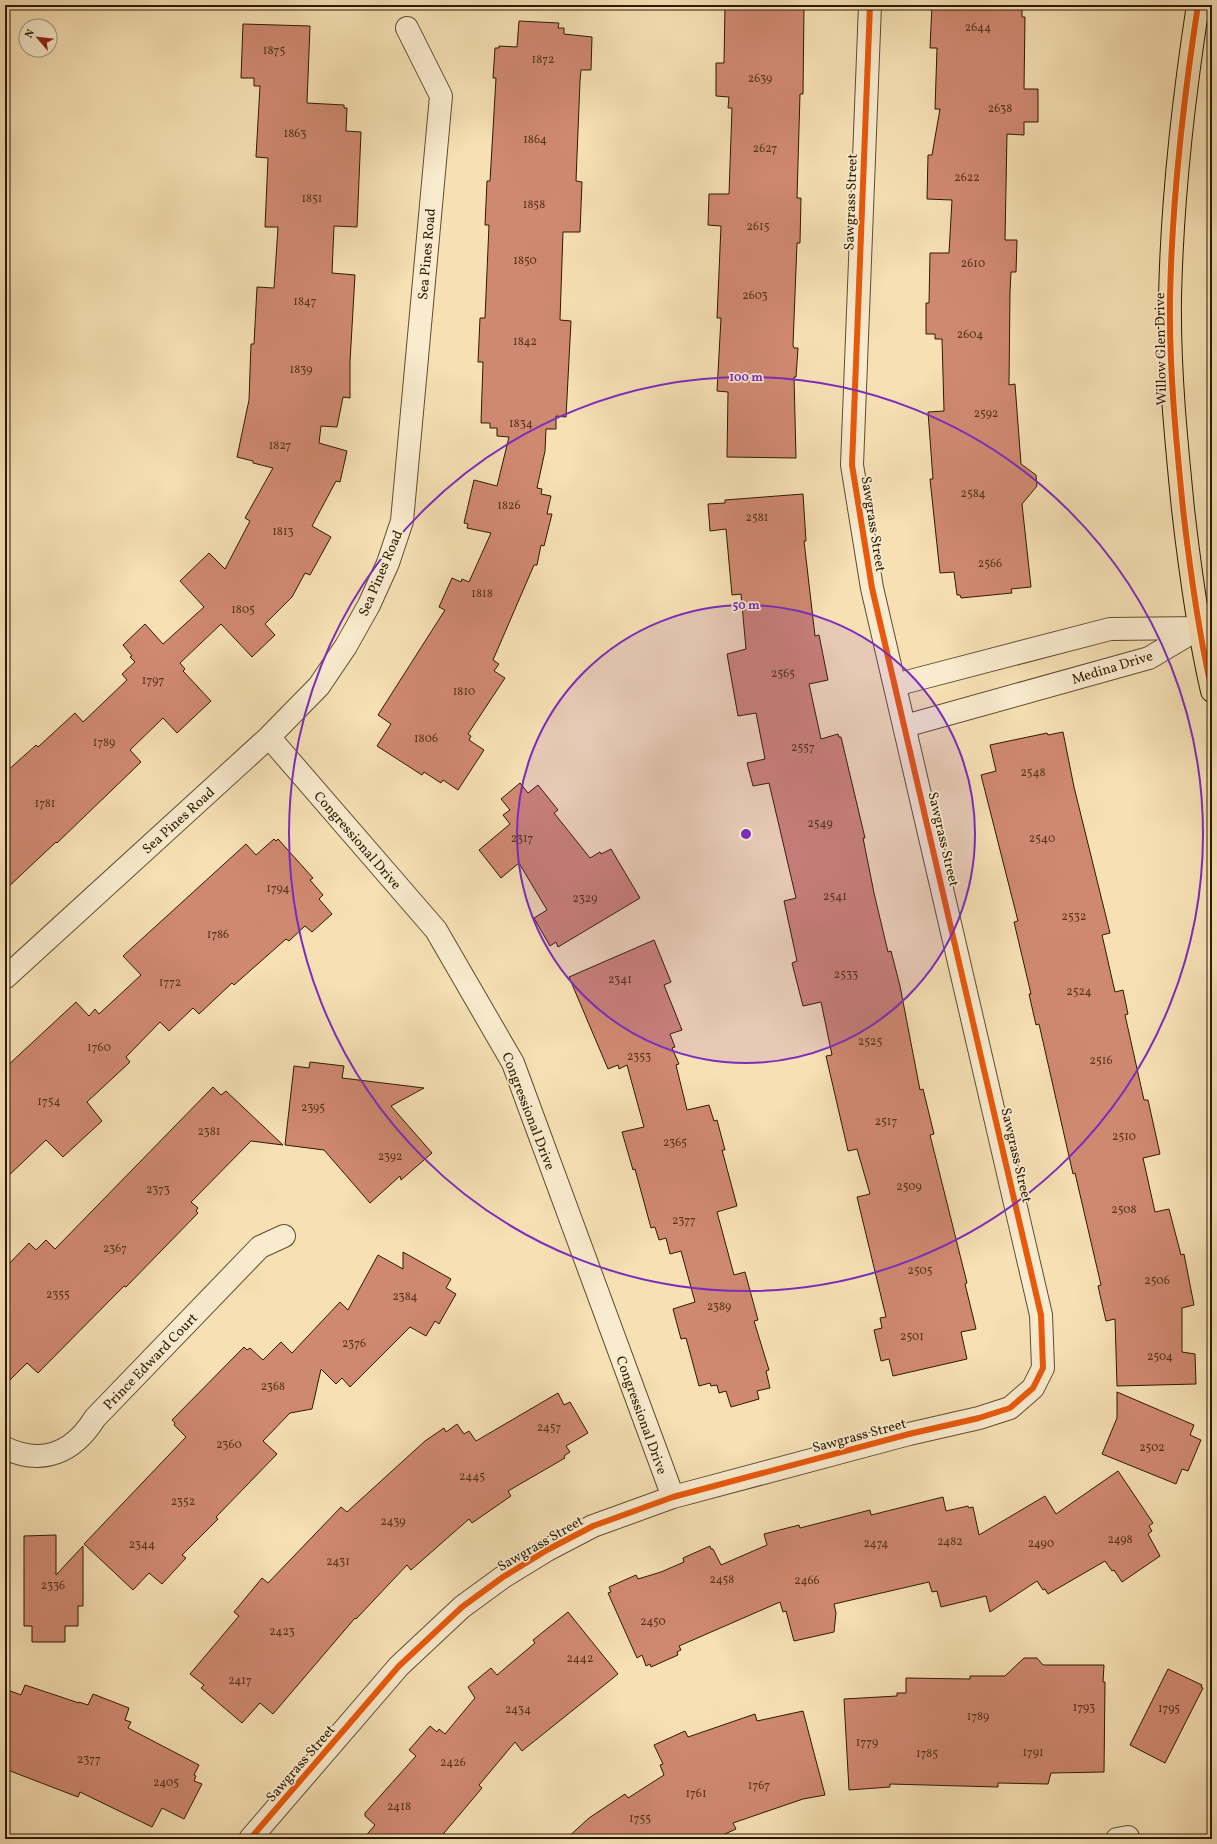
<svg xmlns="http://www.w3.org/2000/svg" width="1217" height="1844" font-family="Vollkorn,serif">
<style>
.building{fill:#d08971;stroke:#2d1a01}
.lines{fill:none;stroke-linecap:round;stroke-linejoin:round}
.minor-casing{stroke:#5f4c2e;stroke-width:24}
.major-casing{stroke:#2d1a01;stroke-width:24}
.minor{stroke:#f9ebce;stroke-width:22}
.major{stroke:#f6e0b4;stroke-width:22}
.cycleway-casing{stroke:#f9ebce;stroke-width:8}
.cycleway{stroke:#e8590c;stroke-width:6}
.ring{fill:none;stroke:#7b2cbf;stroke-width:2}
.labels{text-anchor:middle;stroke-width:3.5;stroke-linejoin:round;paint-order:stroke}
.number-label{font-size:12px;fill:#56361d}
.street-label{font-size:14px;fill:#2d1a01;stroke:#f9ebce}
.centre{fill:#7b2cbf;stroke:#f9ebce;stroke-width:2}
.ring-label{font-size:12px;text-anchor:middle;font-weight:bold;fill:#7b2cbf;stroke:#f9ebce;stroke-width:3.5;stroke-linejoin:round;paint-order:stroke}
</style>
<rect width="100%" height="100%" fill="#f6e0b4"/>
<filter id="stains"><feTurbulence type="fractalNoise" baseFrequency=".005" numOctaves="4"/><feColorMatrix values="0 0 0 0 .2 0 0 0 0 .09 0 0 0 0 .02 0 0 0 .5 -.17"/></filter>
<radialGradient id="worn" r=".72"><stop offset=".6" stop-color="#630" stop-opacity="0"/><stop offset="1" stop-color="#630" stop-opacity=".3"/></radialGradient>
<path class="building" d="M 725,5 L 804,5 L 803,94 L 800,94 L 797,198 L 801,198 L 800,243 L 797,243 L 793,345 L 794,348 L 798,348 L 796,377 L 794,377 L 796,458 L 727,457 L 728,392 L 717,391 L 721,318 L 717,318 L 721,226 L 708,225 L 709,194 L 729,194 L 732,108 L 728,108 L 729,97 L 716,96 L 716,63 L 724,63 Z
M 932,5 L 1022,6 L 1022,17 L 1025,17 L 1024,89 L 1038,89 L 1038,122 L 1024,122 L 1024,135 L 1007,134 L 1005,240 L 1017,240 L 1016,272 L 1011,272 L 1010,292 L 1009,385 L 1015,384 L 1021,464 L 1036,475 L 1037,486 L 1022,504 L 1031,587 L 1011,589 L 1012,593 L 961,598 L 960,595 L 957,595 L 954,572 L 940,573 L 930,479 L 933,479 L 928,412 L 944,411 L 942,339 L 935,339 L 935,334 L 926,334 L 926,303 L 929,303 L 930,253 L 949,253 L 952,200 L 927,199 L 928,155 L 932,155 L 940,109 L 935,109 L 937,48 L 930,48 Z
M 519,21 L 559,23 L 558,28 L 564,28 L 564,34 L 592,37 L 591,70 L 581,70 L 580,81 L 576,181 L 582,182 L 580,232 L 563,232 L 560,320 L 571,321 L 566,417 L 556,416 L 556,429 L 546,429 L 545,451 L 537,488 L 542,489 L 541,494 L 551,496 L 547,514 L 552,514 L 544,546 L 541,545 L 537,565 L 534,565 L 493,660 L 499,664 L 494,671 L 505,678 L 468,734 L 471,736 L 469,740 L 484,750 L 458,790 L 443,780 L 441,783 L 424,772 L 422,775 L 377,746 L 391,724 L 378,715 L 445,610 L 439,607 L 452,578 L 461,582 L 462,579 L 469,582 L 491,533 L 467,528 L 468,524 L 464,523 L 474,480 L 497,486 L 509,437 L 497,436 L 497,428 L 490,428 L 490,423 L 481,423 L 483,362 L 478,362 L 480,318 L 485,318 L 489,225 L 485,225 L 487,181 L 490,181 L 496,78 L 493,78 L 495,48 L 499,48 L 499,46 L 517,47 Z
M 243,24 L 310,26 L 307,103 L 344,105 L 344,108 L 347,108 L 346,131 L 361,132 L 357,227 L 334,226 L 332,273 L 355,275 L 350,362 L 350,398 L 343,397 L 337,427 L 321,426 L 319,443 L 347,451 L 340,482 L 336,481 L 312,526 L 331,537 L 310,575 L 305,573 L 292,597 L 265,624 L 275,635 L 252,657 L 221,624 L 180,663 L 185,669 L 183,671 L 211,701 L 177,733 L 163,718 L 130,750 L 141,762 L 57,843 L 56,842 L 5,890 L 5,773 L 36,745 L 38,747 L 75,713 L 83,722 L 127,680 L 122,674 L 135,662 L 130,657 L 132,656 L 123,645 L 145,624 L 163,644 L 204,607 L 180,581 L 209,553 L 225,569 L 250,521 L 245,518 L 273,468 L 253,463 L 253,461 L 237,457 L 249,400 L 251,344 L 254,344 L 257,287 L 274,288 L 278,227 L 265,227 L 268,158 L 256,157 L 260,86 L 254,86 L 254,78 L 241,78 Z
M 803,494 L 806,541 L 804,541 L 815,636 L 819,635 L 828,680 L 809,684 L 821,739 L 838,734 L 839,737 L 841,737 L 865,838 L 863,838 L 874,893 L 888,952 L 891,951 L 900,986 L 920,1090 L 923,1089 L 934,1134 L 930,1135 L 967,1283 L 965,1284 L 976,1329 L 961,1332 L 967,1359 L 893,1376 L 889,1359 L 881,1361 L 874,1330 L 882,1328 L 880,1318 L 886,1317 L 857,1197 L 870,1194 L 857,1149 L 848,1151 L 826,1056 L 832,1055 L 821,1002 L 803,1006 L 792,963 L 797,961 L 784,901 L 796,898 L 769,783 L 753,786 L 747,763 L 765,759 L 756,713 L 738,716 L 727,654 L 746,649 L 741,594 L 732,595 L 726,529 L 710,531 L 708,504 L 725,503 L 725,500 Z
M 1063,732 L 1074,787 L 1110,933 L 1102,935 L 1115,992 L 1123,990 L 1128,1014 L 1125,1015 L 1144,1100 L 1148,1100 L 1160,1154 L 1143,1158 L 1155,1212 L 1169,1209 L 1181,1255 L 1184,1254 L 1194,1305 L 1182,1308 L 1182,1352 L 1195,1354 L 1196,1384 L 1117,1386 L 1115,1319 L 1106,1321 L 1098,1286 L 1101,1285 L 1075,1173 L 1073,1174 L 1039,1024 L 1036,1025 L 1029,994 L 1031,994 L 1014,922 L 1018,921 L 981,775 L 996,771 L 990,745 L 1047,733 L 1048,735 Z
M 520,783 L 528,793 L 538,785 L 558,810 L 554,813 L 590,858 L 600,852 L 601,854 L 611,849 L 640,898 L 558,947 L 556,942 L 550,946 L 534,918 L 547,910 L 519,863 L 501,878 L 479,850 L 510,824 L 503,815 L 510,810 L 501,799 Z
M 274,839 L 276,841 L 278,839 L 313,878 L 310,880 L 323,895 L 319,899 L 332,914 L 312,932 L 305,926 L 289,941 L 286,939 L 234,985 L 232,983 L 199,1014 L 193,1008 L 169,1031 L 160,1022 L 126,1057 L 130,1062 L 87,1102 L 102,1121 L 63,1157 L 46,1140 L 5,1179 L 5,1068 L 76,1002 L 89,1016 L 95,1009 L 99,1014 L 141,975 L 123,956 L 246,844 L 256,855 Z
M 654,940 L 671,982 L 664,985 L 682,1030 L 670,1034 L 675,1047 L 672,1048 L 679,1064 L 676,1065 L 687,1110 L 709,1105 L 714,1121 L 717,1120 L 725,1150 L 722,1150 L 737,1206 L 717,1212 L 734,1275 L 745,1272 L 758,1320 L 754,1321 L 769,1370 L 766,1371 L 770,1388 L 757,1391 L 759,1399 L 731,1407 L 726,1391 L 719,1393 L 717,1385 L 711,1386 L 710,1383 L 699,1386 L 686,1338 L 681,1339 L 673,1309 L 695,1302 L 681,1251 L 670,1254 L 666,1238 L 659,1240 L 655,1227 L 651,1228 L 635,1169 L 633,1170 L 622,1132 L 644,1127 L 627,1065 L 619,1069 L 618,1065 L 608,1069 L 569,977 Z
M 310,1062 L 344,1066 L 342,1078 L 424,1088 L 391,1106 L 432,1153 L 401,1180 L 400,1176 L 370,1203 L 324,1150 L 285,1145 L 294,1066 L 309,1068 Z
M 213,1087 L 221,1095 L 226,1091 L 283,1145 L 251,1141 L 191,1202 L 198,1208 L 196,1211 L 198,1213 L 126,1287 L 124,1286 L 38,1373 L 27,1363 L 5,1385 L 5,1268 L 29,1243 L 36,1250 L 46,1240 L 55,1249 Z
M 403,1252 L 451,1279 L 446,1288 L 456,1294 L 439,1324 L 435,1321 L 426,1336 L 410,1327 L 350,1387 L 342,1378 L 336,1384 L 321,1369 L 312,1409 L 290,1413 L 263,1441 L 277,1454 L 216,1517 L 218,1519 L 182,1555 L 186,1558 L 162,1584 L 149,1573 L 133,1590 L 84,1544 L 186,1437 L 174,1425 L 175,1423 L 172,1420 L 244,1347 L 247,1350 L 250,1348 L 263,1360 L 281,1342 L 292,1353 L 340,1302 L 348,1310 L 378,1255 L 403,1269 Z
M 1117,1392 L 1194,1425 L 1190,1435 L 1201,1440 L 1188,1471 L 1182,1469 L 1176,1484 L 1102,1454 L 1117,1418 Z
M 558,1393 L 564,1405 L 570,1402 L 588,1433 L 566,1446 L 570,1452 L 564,1456 L 565,1458 L 508,1491 L 511,1496 L 472,1523 L 469,1519 L 411,1570 L 407,1565 L 356,1619 L 355,1618 L 273,1714 L 260,1703 L 242,1723 L 201,1688 L 204,1685 L 190,1674 L 239,1616 L 234,1612 L 262,1578 L 268,1583 L 341,1507 L 347,1512 L 425,1441 L 444,1428 L 446,1432 L 457,1424 L 464,1434 L 469,1431 L 476,1441 Z
M 1118,1471 L 1153,1523 L 1149,1526 L 1152,1531 L 1148,1534 L 1160,1556 L 1122,1582 L 1114,1570 L 1112,1571 L 1105,1561 L 1048,1594 L 1045,1589 L 1043,1590 L 1037,1581 L 990,1612 L 986,1596 L 941,1607 L 937,1591 L 932,1592 L 929,1582 L 834,1604 L 836,1613 L 834,1632 L 794,1641 L 786,1611 L 783,1612 L 780,1602 L 679,1646 L 681,1650 L 677,1652 L 678,1655 L 651,1667 L 650,1664 L 646,1666 L 642,1655 L 637,1658 L 608,1593 L 611,1592 L 609,1587 L 636,1575 L 638,1579 L 661,1572 L 684,1562 L 683,1558 L 710,1546 L 711,1549 L 713,1549 L 721,1565 L 767,1545 L 764,1534 L 799,1525 L 800,1528 L 870,1510 L 871,1515 L 943,1497 L 946,1511 L 968,1506 L 969,1508 L 973,1507 L 979,1535 L 1045,1496 L 1056,1514 Z
M 56,1535 L 56,1575 L 83,1546 L 83,1606 L 78,1606 L 78,1626 L 65,1626 L 65,1642 L 32,1642 L 32,1626 L 24,1626 L 24,1536 Z
M 568,1612 L 618,1674 L 522,1751 L 515,1742 L 479,1785 L 482,1788 L 439,1839 L 363,1839 L 375,1825 L 365,1816 L 365,1813 L 416,1756 L 409,1750 L 430,1726 L 437,1732 L 439,1729 L 445,1734 L 475,1698 L 468,1687 L 491,1668 L 497,1675 L 535,1643 L 533,1640 Z
M 1024,1658 L 1037,1658 L 1043,1665 L 1104,1665 L 1103,1682 L 1105,1682 L 1104,1772 L 1051,1773 L 1048,1784 L 998,1783 L 998,1787 L 890,1784 L 890,1787 L 849,1790 L 844,1699 L 897,1696 L 897,1693 L 906,1693 L 906,1678 L 970,1679 L 970,1676 L 1005,1676 Z
M 1168,1669 L 1202,1685 L 1201,1687 L 1203,1688 L 1165,1763 L 1130,1745 Z
M 25,1685 L 79,1703 L 79,1702 L 88,1705 L 93,1694 L 129,1708 L 125,1720 L 131,1722 L 128,1728 L 199,1765 L 194,1775 L 196,1776 L 194,1781 L 202,1784 L 184,1819 L 162,1808 L 152,1827 L 80,1792 L 78,1797 L 5,1769 L 5,1689 L 21,1695 Z
M 803,1711 L 825,1795 L 803,1799 L 733,1823 L 736,1829 L 714,1839 L 566,1839 L 589,1818 L 625,1794 L 628,1798 L 664,1775 L 660,1765 L 663,1764 L 654,1745 L 685,1731 L 688,1737 L 755,1714 L 757,1721 Z"/>
<g class="lines">
<defs>
<path id="minor" d="M 895,685 L 1110,629 L 1199,628 L 1212,625
M 905,726 L 1149,658 L 1198,629
M 269,737 L 436,930 L 513,1063 L 673,1497
M 5,978 L 269,737 L 319,686 L 346,646 L 369,605 L 388,563 L 402,521 L 441,96 L 407,28
M 5,1448 C 43,1466 74,1452 95,1418 L 260,1247 L 284,1236
M 250,1839 L 399,1666 L 462,1607 L 503,1577 L 547,1550 L 593,1526 L 673,1497 L 909,1434 L 979,1418 L 1010,1408 L 1033,1388 L 1043,1368 L 1041,1315 L 872,588 L 852,465 L 870,5
M 1117,1839 L 1128,1837"/>
<path id="major" d="M 1198,5 C 1183,102 1172,200 1170,298 C 1169,369 1176,439 1183,509 C 1190,570 1198,631 1212,691"/>
</defs>
<use href="#minor" class="minor-casing"/>
<use href="#major" class="major-casing"/>
<use href="#minor" class="minor"/>
<use href="#major" class="major"/>
<defs>
<path id="cycleway" d="M 1198,5 C 1183,102 1172,200 1170,298 C 1169,369 1176,439 1183,509 C 1190,570 1198,631 1212,691
M 250,1839 L 399,1666 L 462,1607 L 503,1577 L 547,1550 L 593,1526 L 673,1497 L 909,1434 L 979,1418 L 1010,1408 L 1033,1388 L 1043,1368 L 1041,1315 L 872,588 L 852,465 L 870,5"/>
</defs>
<use href="#cycleway" class="cycleway-casing"/>
<use href="#cycleway" class="cycleway"/>
</g>
<circle cx="746" cy="834" r="229" fill="#7b2cbf" fill-opacity=".12"/>
<g class="ring">
<circle cx="746" cy="834" r="229"/>
<circle cx="746" cy="834" r="457"/>
</g>
<g class="labels">
<g class="number-label">
<text x="978" y="31">2644</text>
<text x="274" y="54">1875</text>
<text x="543" y="63">1872</text>
<text x="760" y="82">2639</text>
<text x="1000" y="112">2638</text>
<text x="295" y="137">1863</text>
<text x="535" y="143">1864</text>
<text x="765" y="152">2627</text>
<text x="967" y="181">2622</text>
<text x="312" y="202">1851</text>
<text x="534" y="208">1858</text>
<text x="758" y="230">2615</text>
<text x="525" y="264">1850</text>
<text x="973" y="267">2610</text>
<text x="755" y="299">2603</text>
<text x="305" y="305">1847</text>
<text x="970" y="338">2604</text>
<text x="525" y="345">1842</text>
<text x="301" y="373">1839</text>
<text x="986" y="417">2592</text>
<text x="521" y="427">1834</text>
<text x="280" y="449">1827</text>
<text x="973" y="497">2584</text>
<text x="509" y="509">1826</text>
<text x="757" y="521">2581</text>
<text x="283" y="535">1813</text>
<text x="990" y="567">2566</text>
<text x="482" y="597">1818</text>
<text x="243" y="613">1805</text>
<text x="783" y="677">2565</text>
<text x="153" y="684">1797</text>
<text x="464" y="695">1810</text>
<text x="426" y="742">1806</text>
<text x="104" y="746">1789</text>
<text x="803" y="751">2557</text>
<text x="1033" y="776">2548</text>
<text x="45" y="807">1781</text>
<text x="820" y="827">2549</text>
<text x="522" y="842">2317</text>
<text x="1042" y="842">2540</text>
<text x="278" y="892">1794</text>
<text x="835" y="900">2541</text>
<text x="585" y="902">2329</text>
<text x="1074" y="920">2532</text>
<text x="218" y="938">1786</text>
<text x="846" y="978">2533</text>
<text x="620" y="983">2341</text>
<text x="170" y="986">1772</text>
<text x="1079" y="995">2524</text>
<text x="870" y="1045">2525</text>
<text x="99" y="1051">1760</text>
<text x="639" y="1060">2353</text>
<text x="1101" y="1064">2516</text>
<text x="49" y="1105">1754</text>
<text x="313" y="1111">2395</text>
<text x="886" y="1125">2517</text>
<text x="209" y="1135">2381</text>
<text x="1124" y="1140">2510</text>
<text x="675" y="1146">2365</text>
<text x="390" y="1160">2392</text>
<text x="909" y="1190">2509</text>
<text x="158" y="1193">2373</text>
<text x="1124" y="1213">2508</text>
<text x="684" y="1224">2377</text>
<text x="115" y="1252">2367</text>
<text x="920" y="1274">2505</text>
<text x="1157" y="1284">2506</text>
<text x="58" y="1298">2355</text>
<text x="405" y="1300">2384</text>
<text x="719" y="1310">2389</text>
<text x="912" y="1340">2501</text>
<text x="354" y="1347">2376</text>
<text x="1160" y="1360">2504</text>
<text x="273" y="1390">2368</text>
<text x="549" y="1431">2457</text>
<text x="229" y="1448">2360</text>
<text x="1152" y="1451">2502</text>
<text x="472" y="1480">2445</text>
<text x="183" y="1505">2352</text>
<text x="393" y="1525">2439</text>
<text x="1120" y="1543">2498</text>
<text x="950" y="1545">2482</text>
<text x="876" y="1547">2474</text>
<text x="1041" y="1547">2490</text>
<text x="142" y="1548">2344</text>
<text x="338" y="1565">2431</text>
<text x="722" y="1583">2458</text>
<text x="807" y="1584">2466</text>
<text x="53" y="1589">2336</text>
<text x="653" y="1625">2450</text>
<text x="282" y="1635">2423</text>
<text x="580" y="1662">2442</text>
<text x="240" y="1684">2417</text>
<text x="1084" y="1711">1793</text>
<text x="1169" y="1712">1795</text>
<text x="518" y="1713">2434</text>
<text x="978" y="1720">1789</text>
<text x="867" y="1746">1779</text>
<text x="1033" y="1756">1791</text>
<text x="927" y="1757">1785</text>
<text x="89" y="1763">2377</text>
<text x="453" y="1766">2426</text>
<text x="166" y="1786">2405</text>
<text x="759" y="1789">1767</text>
<text x="696" y="1797">1761</text>
<text x="399" y="1810">2418</text>
<text x="640" y="1822">1755</text>
</g>
<g class="street-label">
<text transform="translate(850 202) rotate(-88)" y="5">Sawgrass Street</text>
<text transform="translate(426 254) rotate(-85)" y="5">Sea Pines Road</text>
<text transform="translate(1160 349) rotate(-91)" y="5">Willow Glen Drive</text>
<text transform="translate(874 524) rotate(81)" y="5">Sawgrass Street</text>
<text transform="translate(380 573) rotate(-67)" y="5">Sea Pines Road</text>
<text transform="translate(1112 667) rotate(-17)" y="5">Medina Drive</text>
<text transform="translate(178 820) rotate(-42)" y="5">Sea Pines Road</text>
<text transform="translate(944 839) rotate(77)" y="5">Sawgrass Street</text>
<text transform="translate(358 840) rotate(49)" y="5">Congressional Drive</text>
<text transform="translate(529 1111) rotate(69)" y="5">Congressional Drive</text>
<text transform="translate(1017 1155) rotate(77)" y="5">Sawgrass Street</text>
<text transform="translate(150 1361) rotate(-46)" y="5">Prince Edward Court</text>
<text transform="translate(642 1415) rotate(70)" y="5">Congressional Drive</text>
<text transform="translate(859 1435) rotate(-15)" y="5">Sawgrass Street</text>
<text transform="translate(540 1543) rotate(-30)" y="5">Sawgrass Street</text>
<text transform="translate(300 1763) rotate(-49)" y="5">Sawgrass Street</text>
</g>
</g>
<circle cx="746" cy="834" r="6" class="centre"/>
<g class="ring-label">
<text x="746" y="381">100 m</text>
<text x="746" y="609">50 m</text>
</g>
<rect width="1217" height="1844" fill="none" stroke="#f6e0b4" stroke-width="20"/>
<rect x="6" y="6" width="1205" height="1832" fill="none" stroke="#2d1a01" stroke-width="2"/>
<rect x="10" y="10" width="1197" height="1824" fill="none" stroke="#2d1a01"/>
<g transform="translate(38 38) rotate(298)"><circle r="19" fill="#f9ebce" stroke="#a7977c"/>
<path d="M0-3L7 15L0 10L-7 15Z" fill="#8f2418"/>
<text y="-6" font-size="11" font-weight="bold" text-anchor="middle" fill="#2d1a01">N</text>
</g>
<rect width="100%" height="100%" filter="url(#stains)"/>
<rect width="100%" height="100%" fill="url(#worn)"/>
</svg>
